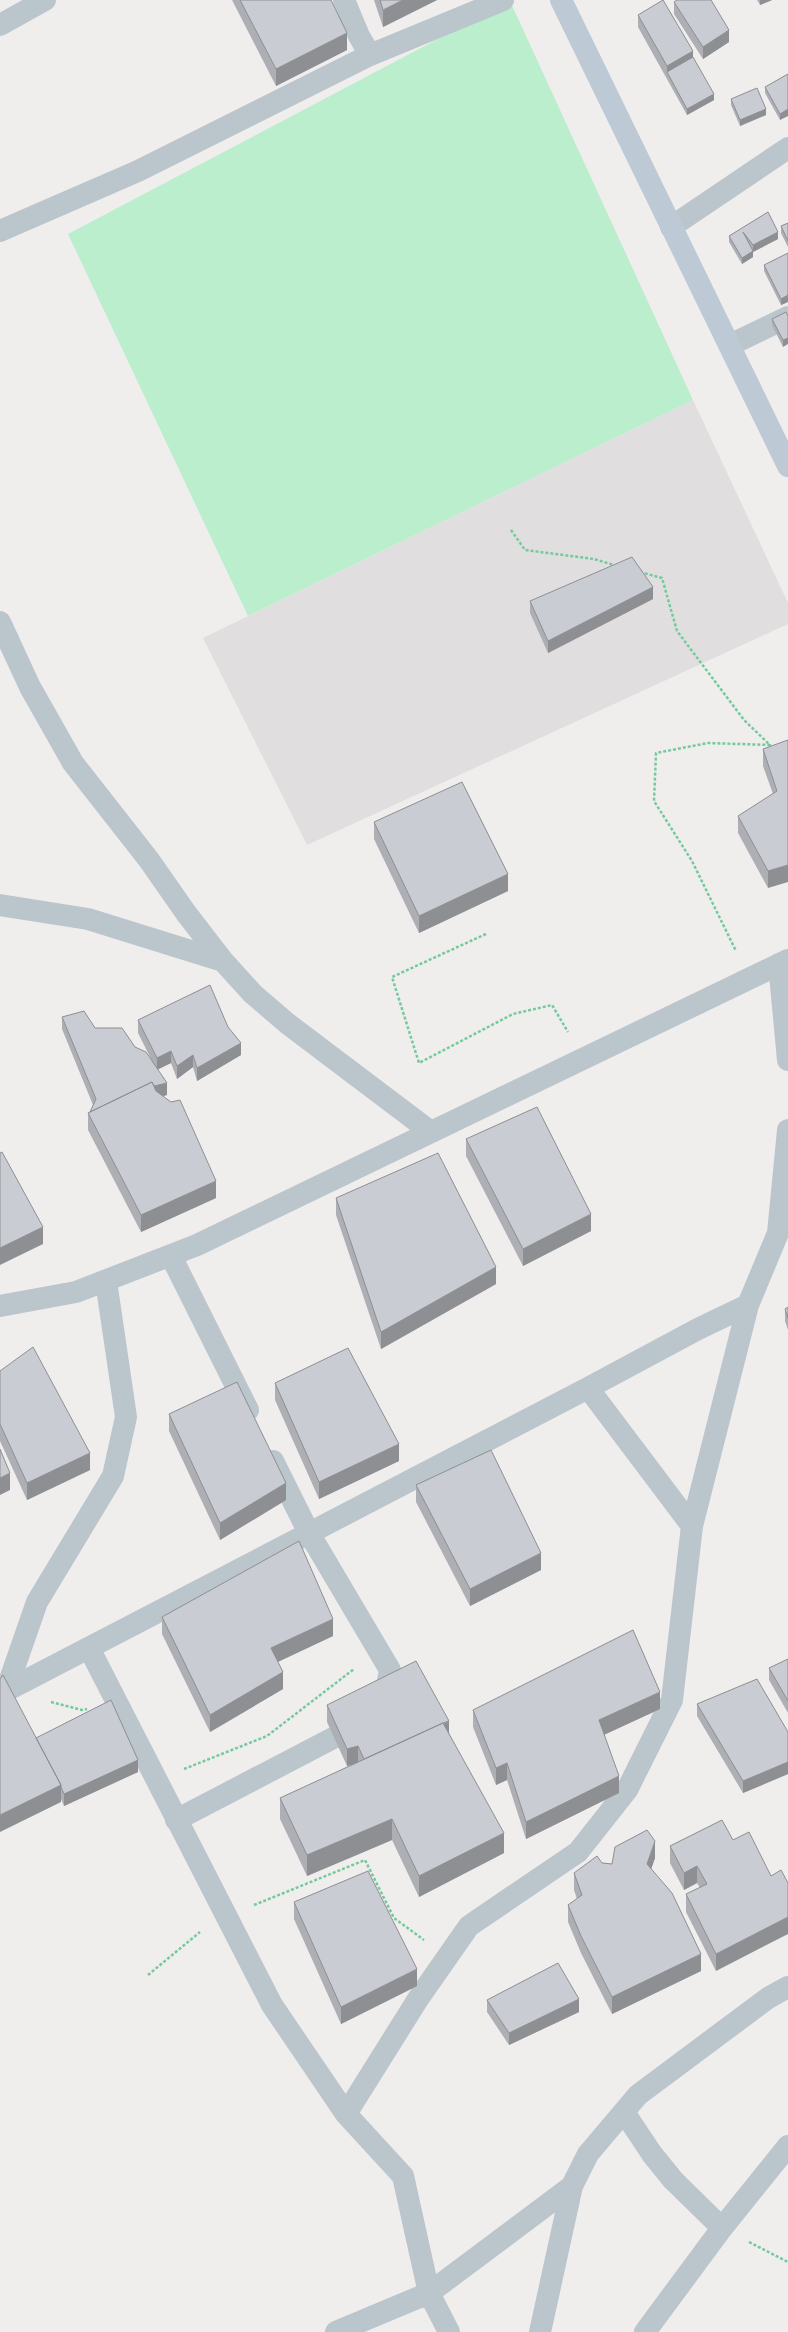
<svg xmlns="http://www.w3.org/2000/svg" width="788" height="2332" font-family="Barlow,sans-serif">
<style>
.education{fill:#e1dedf}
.green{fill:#baeecd}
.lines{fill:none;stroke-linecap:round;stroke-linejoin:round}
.path{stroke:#73cb9d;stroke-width:2.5;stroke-dasharray:3 2;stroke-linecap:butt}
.minor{stroke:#bbc5cc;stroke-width:22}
.secondary{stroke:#bdc9d4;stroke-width:22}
.wall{fill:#adafb5}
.shaded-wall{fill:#8d8f93}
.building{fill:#c9ccd2;stroke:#8d8f93}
</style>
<rect width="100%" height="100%" fill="#f0eded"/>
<path class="education" d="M 693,400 L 788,603 L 788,624 L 307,845 L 203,638 Z"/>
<path class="green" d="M 510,1 L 693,400 L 248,616 L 68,234 Z"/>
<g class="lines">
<path class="path" d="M 511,530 L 525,550 L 594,559 L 617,566
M 640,572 L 662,578 L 677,631 L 744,720 L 770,745 L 708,743 L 656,753 L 654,801 L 692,861 L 736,951
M 486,934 L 392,977 L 419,1063 L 513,1014 L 552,1005 L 568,1032
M 51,1702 L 82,1710 L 87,1709
M 184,1769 L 267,1736 L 354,1669
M 254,1905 L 365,1860 L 394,1918 L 424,1940
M 148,1975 L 200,1932
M 749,2242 L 788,2262"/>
<path class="minor" d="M 344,0 L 359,36 L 370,55 L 503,0
M 0,25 L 45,0
M 671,227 L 788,148
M 0,231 L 138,171 L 370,55
M 730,345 L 788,317
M 0,622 L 30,687 L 73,763 L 149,860 L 186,913 L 223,961 L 253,994 L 288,1024 L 431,1132
M 0,905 L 88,919 L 223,961
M 779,964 L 788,1060
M 171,1256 L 248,1410
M 0,1306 L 76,1292 L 197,1245 L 788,960
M 588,1388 L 692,1526
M 273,1461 L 309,1533 L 390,1670 L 384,1704
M 89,1648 L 272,2005 L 346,2114 L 403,2176 L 429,2293 L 449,2332
M 6,1691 L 37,1602 L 113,1476 L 126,1417 L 106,1281
M 0,1694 L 588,1388 L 698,1329 L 748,1305
M 176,1820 L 360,1724
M 624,2112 L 652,2154 L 673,2180 L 722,2228
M 346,2114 L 418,1999 L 469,1926 L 578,1852 L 627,1790 L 672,1700 L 692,1526 L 748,1305 L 778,1233 L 788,1130
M 336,2332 L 429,2293 L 572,2186
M 540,2332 L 572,2186 L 588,2154 L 638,2095 L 768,1998 L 788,1987
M 645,2332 L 722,2228 L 788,2146"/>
<path class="secondary" d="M 561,0 L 788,466"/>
</g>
<path class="wall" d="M 232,0 L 331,0 L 347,50 L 276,86 Z
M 374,0 L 437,0 L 383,27 Z
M 757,0 L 772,0 L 760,5 Z
M 674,2 L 729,42 L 703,59 L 674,14 Z
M 638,15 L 693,57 L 714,100 L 687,115 L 638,27 Z
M 788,74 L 780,120 L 765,93 L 765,87 Z
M 731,99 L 766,115 L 740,126 L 731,105 Z
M 768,212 L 778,239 L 753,252 L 753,257 L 742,264 L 729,242 L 729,236 Z
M 788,223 L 788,247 L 781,233 L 781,226 Z
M 788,253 L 788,302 L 781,305 L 764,271 L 764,265 Z
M 788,316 L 783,347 L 772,325 L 772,319 Z
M 653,599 L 548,653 L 530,613 L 530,601 Z
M 788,740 L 768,888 L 738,833 L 738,816 L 773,794 L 763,766 L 763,749 Z
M 374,822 L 508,891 L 419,933 L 374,839 Z
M 62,1017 L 95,1028 L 152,1061 L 138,1033 L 138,1020 L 228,1027 L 241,1055 L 197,1081 L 193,1067 L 177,1079 L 171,1063 L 158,1069 L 167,1095 L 163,1096 L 216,1198 L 141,1232 L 88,1130 L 88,1113 L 90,1112 L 93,1105 L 62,1029 Z
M 466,1139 L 591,1231 L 523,1266 L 466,1156 Z
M 336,1198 L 496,1284 L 381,1349 L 336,1215 Z
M 788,1307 L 788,1330 L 785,1321 L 785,1309 Z
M 0,1371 L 90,1470 L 27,1500 L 0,1441 Z
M 275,1383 L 399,1461 L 319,1499 L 275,1400 Z
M 169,1414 L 286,1500 L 220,1540 L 169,1431 Z
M 416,1485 L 541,1570 L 470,1606 L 416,1502 Z
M 162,1617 L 333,1636 L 278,1662 L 283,1689 L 210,1732 L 162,1634 Z
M 788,1659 L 788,1713 L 769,1680 L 769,1668 Z
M 697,1704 L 788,1732 L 788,1774 L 743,1793 L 697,1716 Z
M 327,1705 L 449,1733 L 504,1853 L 419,1897 L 392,1840 L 307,1876 L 280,1819 L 280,1798 L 354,1764 L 347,1766 L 327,1722 Z
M 660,1709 L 604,1735 L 619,1793 L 526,1839 L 507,1780 L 496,1785 L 473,1727 L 473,1710 Z
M 36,1738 L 138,1772 L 64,1806 L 61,1799 L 61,1802 Z
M 722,1820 L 716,1971 L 686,1912 L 686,1894 L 700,1888 L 697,1883 L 684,1890 L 670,1863 L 670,1846 Z
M 655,1858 L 651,1869 L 701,1971 L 612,2014 L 581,1953 L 568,1922 L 568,1905 L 577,1899 L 574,1890 L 574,1873 L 602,1863 L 612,1864 Z
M 294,1902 L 417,1986 L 341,2024 L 294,1919 Z
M 487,2000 L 579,2012 L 509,2045 L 487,2012 Z"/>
<path class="shaded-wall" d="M 403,0 L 437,0 L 383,27 L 383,10 Z
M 760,0 L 772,0 L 760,5 Z
M 729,30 L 729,42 L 703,59 L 703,47 Z
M 347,33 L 347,50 L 276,86 L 276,69 Z
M 693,51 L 693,63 L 667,72 L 667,66 Z
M 714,94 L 714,100 L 687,115 L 687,109 Z
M 766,109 L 766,115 L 740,126 L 740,120 Z
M 788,109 L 788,116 L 780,120 L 780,114 Z
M 778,232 L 778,239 L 753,252 L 753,257 L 742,264 L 742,258 L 753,251 L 753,245 Z
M 788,295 L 788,302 L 781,305 L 781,299 Z
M 788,338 L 788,344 L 783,347 L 783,340 Z
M 653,587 L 653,599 L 548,653 L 548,641 Z
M 788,865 L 788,882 L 768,888 L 768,871 Z
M 508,874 L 508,891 L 419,933 L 419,916 Z
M 241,1043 L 241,1055 L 197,1081 L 197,1068 Z
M 171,1051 L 171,1063 L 157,1070 L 157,1058 Z
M 193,1055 L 193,1067 L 177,1079 L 177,1066 Z
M 167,1083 L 167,1095 L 152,1099 L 152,1087 Z
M 216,1181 L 216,1198 L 141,1232 L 141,1215 Z
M 591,1214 L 591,1231 L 523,1266 L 523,1249 Z
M 43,1227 L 43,1244 L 0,1265 L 0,1248 Z
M 496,1267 L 496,1284 L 381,1349 L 381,1332 Z
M 399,1444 L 399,1461 L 319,1499 L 319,1482 Z
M 90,1453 L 90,1470 L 27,1500 L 27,1483 Z
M 10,1473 L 10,1490 L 0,1495 L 0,1478 Z
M 286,1483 L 286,1500 L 220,1540 L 220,1523 Z
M 541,1553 L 541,1570 L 470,1606 L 470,1589 Z
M 333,1619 L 333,1636 L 271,1665 L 271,1648 Z
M 283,1672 L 283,1689 L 210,1732 L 210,1715 Z
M 660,1692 L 660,1709 L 599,1737 L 599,1720 Z
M 449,1721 L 449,1738 L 366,1763 Z
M 358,1746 L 358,1763 L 347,1766 L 347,1749 Z
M 138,1760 L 138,1772 L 64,1806 L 64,1794 Z
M 788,1762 L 788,1774 L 743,1793 L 743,1781 Z
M 507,1763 L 507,1780 L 496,1785 L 496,1768 Z
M 619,1776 L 619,1793 L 526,1839 L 526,1822 Z
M 61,1785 L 61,1802 L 0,1832 L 0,1815 Z
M 392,1819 L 392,1840 L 307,1876 L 307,1855 Z
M 504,1833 L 504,1853 L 419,1897 L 419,1876 Z
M 655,1841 L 655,1858 L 647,1881 L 647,1864 Z
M 697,1866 L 697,1883 L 684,1890 L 684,1873 Z
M 788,1917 L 788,1934 L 716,1971 L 716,1954 Z
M 701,1954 L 701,1971 L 612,2014 L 612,1997 Z
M 417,1969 L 417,1986 L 341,2024 L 341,2007 Z
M 579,1999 L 579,2012 L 509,2045 L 509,2033 Z"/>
<path class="building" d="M 240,0 L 331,0 L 347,33 L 276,69 Z
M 380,0 L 403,0 L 383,10 Z
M 663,0 L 693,51 L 667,66 L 638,15 Z
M 677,0 L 711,0 L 729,30 L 703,47 L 674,2 Z
M 693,57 L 714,94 L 687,109 L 667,72 Z
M 788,74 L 788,109 L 780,114 L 765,87 Z
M 757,88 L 766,109 L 740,120 L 731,99 Z
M 768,212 L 778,232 L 753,245 L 743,232 L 753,251 L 742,258 L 729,236 Z
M 788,223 L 788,241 L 781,226 Z
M 788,253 L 788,295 L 781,299 L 764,265 Z
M 786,312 L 788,316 L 788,338 L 783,340 L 772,319 Z
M 632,557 L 653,587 L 548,641 L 530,601 Z
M 788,740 L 788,865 L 768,871 L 738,816 L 777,791 L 763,749 Z
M 462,782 L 508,874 L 419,916 L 374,822 Z
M 210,985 L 228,1027 L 241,1043 L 197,1068 L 193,1055 L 177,1066 L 171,1051 L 157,1058 L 138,1020 Z
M 84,1011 L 95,1028 L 122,1028 L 135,1047 L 146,1052 L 167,1083 L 154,1086 L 152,1082 L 90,1112 L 96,1099 L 62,1017 Z
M 152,1082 L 156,1091 L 171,1102 L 180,1100 L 216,1181 L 141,1215 L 88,1113 Z
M 537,1107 L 591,1214 L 523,1249 L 466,1139 Z
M 2,1152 L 43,1227 L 0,1248 L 0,1153 Z
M 438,1153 L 496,1267 L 381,1332 L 336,1198 Z
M 788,1307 L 788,1318 L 785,1309 Z
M 33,1347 L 90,1453 L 27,1483 L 0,1424 L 0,1371 Z
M 348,1348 L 399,1444 L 319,1482 L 275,1383 Z
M 237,1382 L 286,1483 L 220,1523 L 169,1414 Z
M 0,1449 L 10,1473 L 0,1478 Z
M 491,1450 L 541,1553 L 470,1589 L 416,1485 Z
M 299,1541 L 333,1619 L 271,1648 L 283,1672 L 210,1715 L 162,1617 Z
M 633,1630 L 660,1692 L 599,1720 L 619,1776 L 526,1822 L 507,1763 L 496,1768 L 473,1710 Z
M 788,1659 L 788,1701 L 769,1668 Z
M 416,1661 L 449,1721 L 443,1723 L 364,1759 L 358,1746 L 347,1749 L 327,1705 Z
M 3,1675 L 61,1785 L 0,1815 L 0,1679 Z
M 757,1679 L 788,1732 L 788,1762 L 743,1781 L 697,1704 Z
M 111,1700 L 138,1760 L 64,1794 L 61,1787 L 61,1785 L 36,1738 Z
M 443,1723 L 504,1833 L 419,1876 L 392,1819 L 307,1855 L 280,1798 Z
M 722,1820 L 733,1840 L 749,1832 L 771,1876 L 781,1870 L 788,1883 L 788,1917 L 716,1954 L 686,1894 L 707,1884 L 697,1866 L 684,1873 L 670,1846 Z
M 647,1830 L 655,1841 L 647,1864 L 672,1893 L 701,1954 L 612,1997 L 581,1936 L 568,1905 L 582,1895 L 574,1873 L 597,1856 L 602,1863 L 612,1864 L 615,1847 Z
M 368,1871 L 417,1969 L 341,2007 L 294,1902 Z
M 558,1963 L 579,1999 L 509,2033 L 487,2000 Z"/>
</svg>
